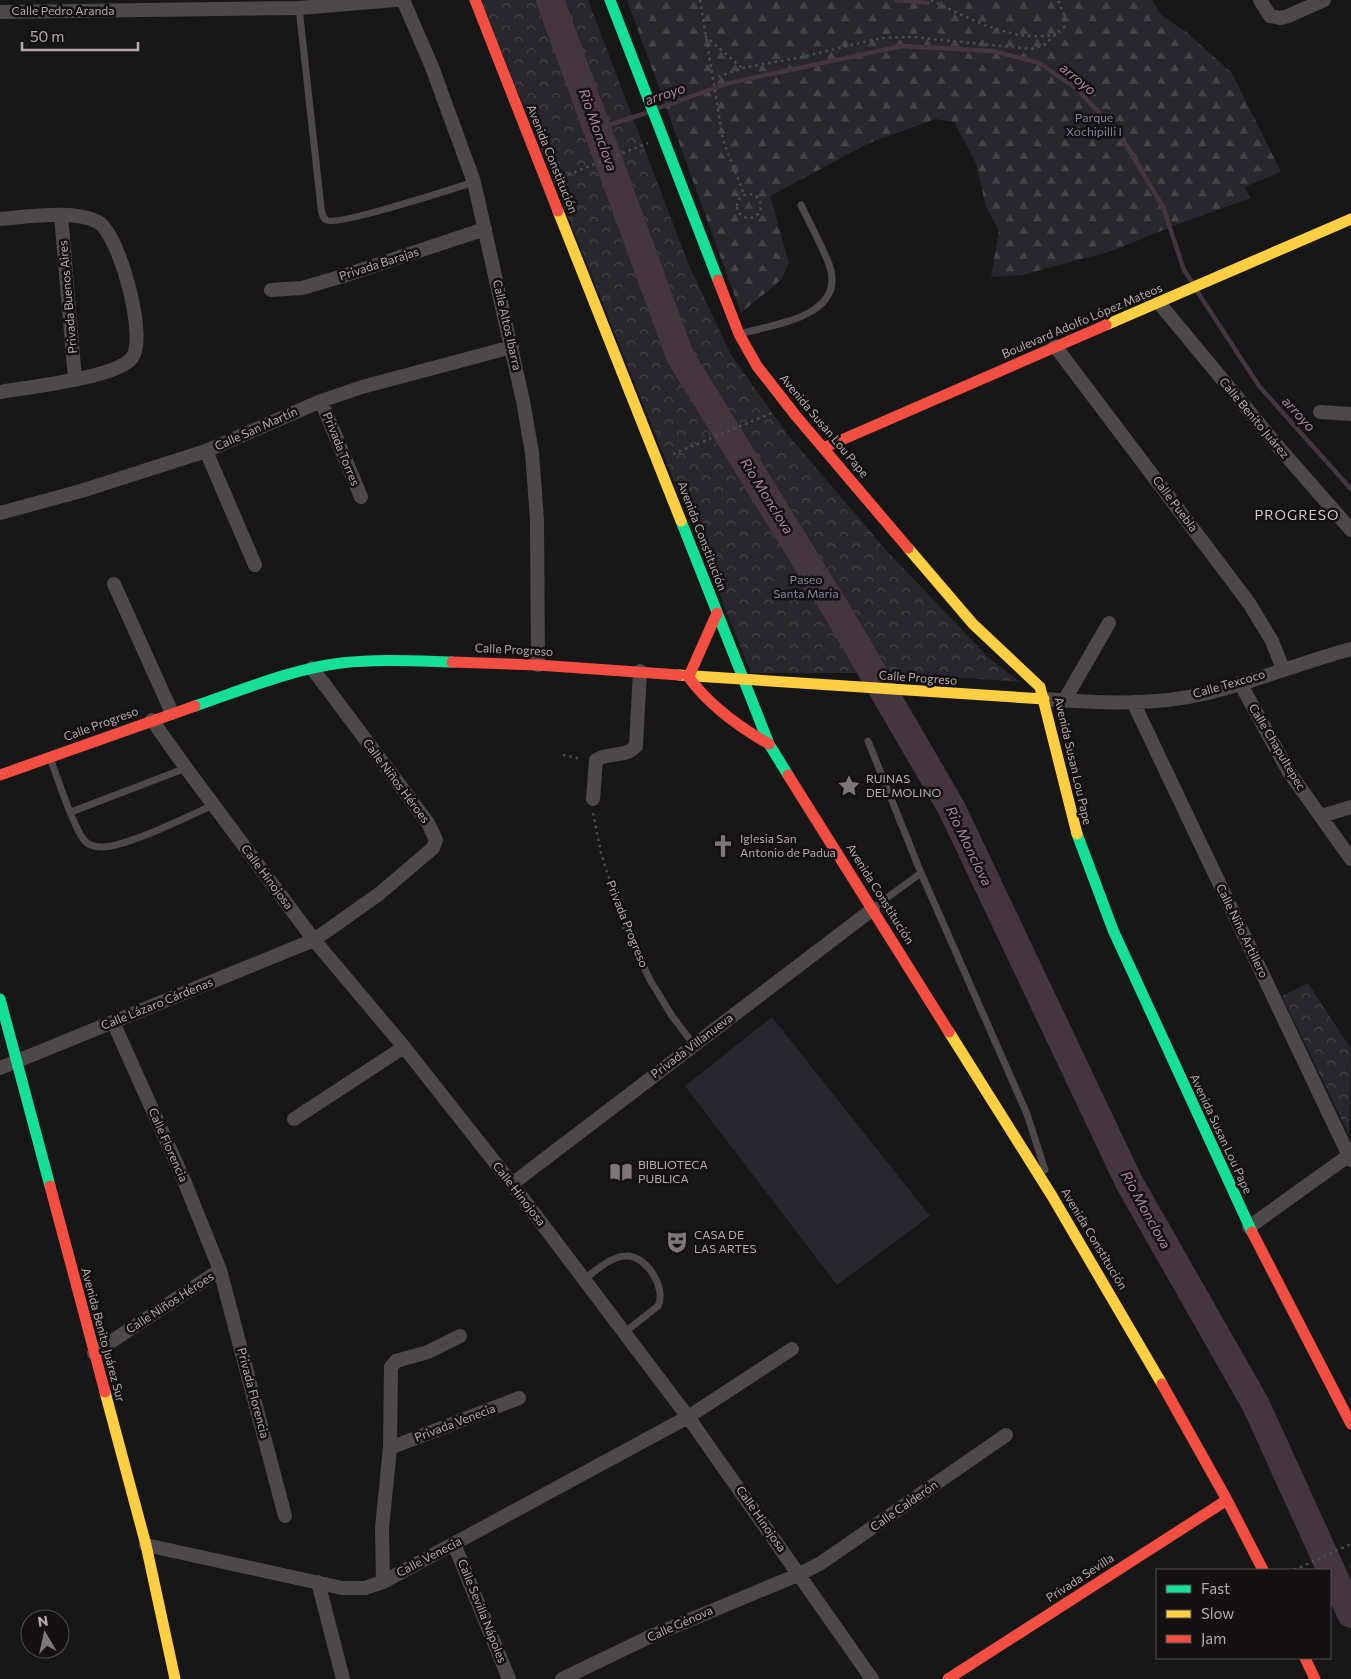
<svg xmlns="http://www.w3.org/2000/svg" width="1351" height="1679" font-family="Commissioner,sans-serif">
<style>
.green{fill:#27272d}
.forest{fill:url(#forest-firs)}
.park{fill:url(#park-crowns)}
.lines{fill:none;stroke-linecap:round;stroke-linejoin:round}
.stream{stroke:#44353e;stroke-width:4.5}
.river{stroke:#44353e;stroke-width:28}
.path{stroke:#4e4c4c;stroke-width:2.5;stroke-dasharray:2.5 4;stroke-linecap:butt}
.lane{stroke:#4d494b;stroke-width:7}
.street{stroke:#4d494b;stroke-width:14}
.fast{stroke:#16e098;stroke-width:11}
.slow{stroke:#ffcf43;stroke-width:11}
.jam{stroke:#f24e42;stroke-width:11}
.labels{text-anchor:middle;stroke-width:5;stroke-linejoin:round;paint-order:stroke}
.street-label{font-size:12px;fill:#b6aaaf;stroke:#131111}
.park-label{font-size:12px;fill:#83849f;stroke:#131111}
.poi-label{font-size:12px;fill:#b6aaaf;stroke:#131111;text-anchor:start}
.water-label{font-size:14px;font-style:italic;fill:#ad859e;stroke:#131111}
.neighbourhood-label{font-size:14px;letter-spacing:1px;fill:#d3cacd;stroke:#131111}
</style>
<defs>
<pattern id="forest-firs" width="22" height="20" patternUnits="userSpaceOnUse" patternTransform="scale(1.25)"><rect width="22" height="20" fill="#27272d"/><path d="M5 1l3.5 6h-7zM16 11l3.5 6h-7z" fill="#444449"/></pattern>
<pattern id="park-crowns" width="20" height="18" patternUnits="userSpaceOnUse" patternTransform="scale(1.25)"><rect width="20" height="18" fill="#27272d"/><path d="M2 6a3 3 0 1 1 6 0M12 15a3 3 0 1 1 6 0" fill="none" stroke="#444449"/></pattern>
</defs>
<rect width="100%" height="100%" fill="#171717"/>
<path class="green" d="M 772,1017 L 930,1216 L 837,1285 L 685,1086 Z"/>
<path class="forest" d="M 627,0 L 1152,0 L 1161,15 L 1185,31 L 1232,73 L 1281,172 L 1244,187 L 1251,198 L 1178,224 L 1112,251 L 1022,275 L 991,277 L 999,231 L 986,207 L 976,163 L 954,122 L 935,119 L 867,144 L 770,196 L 789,263 L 781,280 L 741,313 Z"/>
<path class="park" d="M 481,0 L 588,0 L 688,263 L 731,355 L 788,435 L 887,551 L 990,659 L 1020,682 L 896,673 L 751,673 Z
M 1308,983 L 1351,1049 L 1349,1135 L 1282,996 Z"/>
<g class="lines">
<path class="stream" d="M 896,0 L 928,3
M 656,109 L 729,83 L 902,46 L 993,51 L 1039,63 L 1076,88 L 1121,136 L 1163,207 L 1184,270 L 1192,282
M 597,129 L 649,112
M 1197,291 L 1259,386 L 1351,489"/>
<path class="river" d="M 550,0 L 680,356 L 840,616 L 952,809 L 1129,1182 L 1256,1405 L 1351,1614"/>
<path class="path" d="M 700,0 L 723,140 L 744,194
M 931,0 C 968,18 1015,44 1056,34
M 705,36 L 742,68
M 712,79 L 742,68 L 802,57 L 881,38 L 913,37 L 1031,49 L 1044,45 L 1064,27 L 1064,15 L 1058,0
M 562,177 L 648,143
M737 206a12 12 0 1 1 24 0a12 12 0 1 1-24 0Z
M 673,454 L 772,413
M 563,755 L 581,759
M 593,813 L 601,853 L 621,915
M 1294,1570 L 1351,1544"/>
<path class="lane" d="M 299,8 L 320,198 C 321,205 320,215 326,220 C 336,227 455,188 474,182
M 739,334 C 774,324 848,317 829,264 C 821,244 810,224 801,205
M 868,741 L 921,873 L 873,908
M 50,758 C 57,776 73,827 84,840 C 88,845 94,847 101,847 C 124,848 189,816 213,805
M 71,812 L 186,768
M 921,873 L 1027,1114 L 1045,1170
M 625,926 L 650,980 L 672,1016 L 694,1045
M 584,1279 C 596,1271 611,1256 626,1256 C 646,1255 667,1288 658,1306 L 625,1332"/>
<path class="street" d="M 403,0 L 432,67 L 474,182 L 523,401 L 532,453 L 537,519 L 538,665
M 1260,0 L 1270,16 L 1281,18 L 1288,16 L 1324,0
M 0,12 L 299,8 L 396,0
M 61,215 L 75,379
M 0,219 C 27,217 74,209 98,222 C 119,233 149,341 131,359 C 114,378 28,387 0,392
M 271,290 L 302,288 L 343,276 L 485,229
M 1159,303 L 1281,450 L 1351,530
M 1055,346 L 1249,603 L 1272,641 L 1283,669
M 321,401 L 361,497
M 1320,412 L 1351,414
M 206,451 L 255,565
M 0,513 L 81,491 L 206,451 L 321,401 L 362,387 L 512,347
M 114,584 L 172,713
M 1240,683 L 1289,772 L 1351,859
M 1044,699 C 1098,703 1155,706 1208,693 C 1256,681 1303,662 1351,649
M 1064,701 L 1109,623
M 1133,702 L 1351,1160
M 152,720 L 186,768 L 314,940 L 404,1047 L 512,1184 L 688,1417 L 872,1679
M 593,799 L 596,760 C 608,752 625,758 636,746 L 640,671
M 1322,816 L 1351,807
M 113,1022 L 183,1178 L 220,1270 L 285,1516
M 0,1068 L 314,940 L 379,894 L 433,848 L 436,840 L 428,823 L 312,668
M 294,1119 L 404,1047
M 512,1184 L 873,909
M 1249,1227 L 1351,1154
M 94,1353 L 220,1270
M 390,1448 L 519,1398
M 454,1544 L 509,1679
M 146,1545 L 342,1588 L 365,1588 L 383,1582 L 688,1417 L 792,1349
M 318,1582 L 343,1679
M 383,1582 L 382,1528 L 390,1448 L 391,1367 L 396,1361 L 428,1352 L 460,1336
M 562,1679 L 649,1637 L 800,1574 L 821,1563 L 1006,1435"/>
<path class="fast" d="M 610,0 L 718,280
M 681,521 L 769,744 L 788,775
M 195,706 C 242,690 292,669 341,663 C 378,659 415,661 452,662
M 1077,834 L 1113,930 L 1252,1232
M 0,999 L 50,1186"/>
<path class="slow" d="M 558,211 L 681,521
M 1106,325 L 1351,219
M 908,548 L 973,624 L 1040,687 L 1077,834
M 679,675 L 1044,699
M 949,1032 L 1052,1196 L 1162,1384
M 105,1392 L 146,1545 L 175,1679"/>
<path class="jam" d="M 475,0 L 558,211
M 718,280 L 739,334 L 757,366 L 796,416 L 908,548
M 823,448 L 1106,325
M 452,662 L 538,665 L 679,675
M 687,675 C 707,703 739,727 769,744
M 689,676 L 717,613
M 0,775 L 195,706
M 788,775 L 949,1032
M 50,1186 L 105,1392
M 1252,1232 L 1351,1424
M 1162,1384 L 1227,1500 L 1263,1570
M 1305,1658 L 1315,1679
M 948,1679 L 1227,1500"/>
</g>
<defs>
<symbol id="sight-bare" viewBox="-9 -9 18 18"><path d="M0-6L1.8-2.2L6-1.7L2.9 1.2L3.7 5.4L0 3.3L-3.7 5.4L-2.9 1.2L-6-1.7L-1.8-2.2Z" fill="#7e777a" stroke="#131111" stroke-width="2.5" paint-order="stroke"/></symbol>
<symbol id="church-bare" viewBox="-9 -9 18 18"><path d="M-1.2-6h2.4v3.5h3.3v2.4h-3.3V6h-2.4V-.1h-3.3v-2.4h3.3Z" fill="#7e777a" stroke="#131111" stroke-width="2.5" paint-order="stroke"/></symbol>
<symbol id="library-bare" viewBox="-9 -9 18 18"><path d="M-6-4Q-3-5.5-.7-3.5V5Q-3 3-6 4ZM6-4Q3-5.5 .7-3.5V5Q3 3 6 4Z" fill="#7e777a" stroke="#131111" stroke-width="2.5" paint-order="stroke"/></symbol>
<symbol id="theatre-bare" viewBox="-9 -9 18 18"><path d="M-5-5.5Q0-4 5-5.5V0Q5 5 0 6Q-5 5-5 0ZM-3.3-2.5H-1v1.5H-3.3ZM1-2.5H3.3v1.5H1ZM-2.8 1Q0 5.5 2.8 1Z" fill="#7e777a" stroke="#131111" stroke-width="2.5" paint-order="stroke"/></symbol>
</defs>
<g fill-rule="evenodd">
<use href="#sight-bare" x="833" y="770" width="32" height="32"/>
<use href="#church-bare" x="707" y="830" width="32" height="32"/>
<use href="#library-bare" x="605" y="1156" width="32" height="32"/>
<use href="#theatre-bare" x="661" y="1226" width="32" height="32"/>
</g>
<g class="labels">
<g class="street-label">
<text x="63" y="15">Calle Pedro Aranda</text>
<text transform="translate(552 159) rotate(68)" y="4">Avenida Constitución</text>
<text transform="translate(379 264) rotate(-18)" y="4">Privada Barajas</text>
<text transform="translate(68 297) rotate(-95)" y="4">Privada Buenos Aires</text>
<text transform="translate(1082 321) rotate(-23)" y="4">Boulevard Adolfo López Mateos</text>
<text transform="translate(507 325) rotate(77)" y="4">Calle Altos Ibarra</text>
<text transform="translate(1254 418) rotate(50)" y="4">Calle Benito Juárez</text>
<text transform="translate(824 426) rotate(50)" y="4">Avenida Susan Lou Pape</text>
<text transform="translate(256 429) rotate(-24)" y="4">Calle San Martín</text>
<text transform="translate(341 449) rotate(68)" y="4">Privada Torres</text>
<text transform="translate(1175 504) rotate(53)" y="4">Calle Puebla</text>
<text transform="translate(702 536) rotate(69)" y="4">Avenida Constitución</text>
<text transform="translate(514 650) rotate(3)" y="4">Calle Progreso</text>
<text transform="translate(918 678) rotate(4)" y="4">Calle Progreso</text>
<text transform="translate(1229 684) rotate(-16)" y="4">Calle Texcoco</text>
<text transform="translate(101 724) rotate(-20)" y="4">Calle Progreso</text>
<text transform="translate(1277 747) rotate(59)" y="4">Calle Chapultepec</text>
<text transform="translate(1073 761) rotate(77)" y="4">Avenida Susan Lou Pape</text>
<text transform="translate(396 781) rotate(53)" y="4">Calle Niños Héroes</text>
<text transform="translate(267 877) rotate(53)" y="4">Calle Hinojosa</text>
<text transform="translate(880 894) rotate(58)" y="4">Avenida Constitución</text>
<text transform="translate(627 924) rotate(68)" y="4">Privada Progreso</text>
<text transform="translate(1242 931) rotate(64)" y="4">Calle Niño Artillero</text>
<text transform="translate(157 1004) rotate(-22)" y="4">Calle Lázaro Cárdenas</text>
<text transform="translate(692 1046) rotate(-37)" y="4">Privada Villanueva</text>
<text transform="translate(1221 1134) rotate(65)" y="4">Avenida Susan Lou Pape</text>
<text transform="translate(168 1145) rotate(66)" y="4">Calle Florencia</text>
<text transform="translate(519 1194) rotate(52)" y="4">Calle Hinojosa</text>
<text transform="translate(1094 1239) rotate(59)" y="4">Avenida Constitución</text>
<text transform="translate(170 1303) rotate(-33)" y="4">Calle Niños Héroes</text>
<text transform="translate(103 1335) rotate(75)" y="4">Avenida Benito Juárez Sur</text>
<text transform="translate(253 1393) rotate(75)" y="4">Privada Florencia</text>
<text transform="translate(455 1423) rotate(-21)" y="4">Privada Venecia</text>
<text transform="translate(904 1506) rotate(-35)" y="4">Calle Calderón</text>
<text transform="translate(761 1519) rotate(55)" y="4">Calle Hinojosa</text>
<text transform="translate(429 1557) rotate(-28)" y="4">Calle Venecia</text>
<text transform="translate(1080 1578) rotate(-33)" y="4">Privada Sevilla</text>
<text transform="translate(482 1611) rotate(68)" y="4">Calle Sevilla Nápoles</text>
<text transform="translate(680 1624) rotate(-24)" y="4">Calle Génova</text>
</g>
<g class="park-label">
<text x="1094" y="122">Parque<tspan x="1094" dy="14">Xochipilli I</tspan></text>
<text x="806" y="584">Paseo<tspan x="806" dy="14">Santa Maria</tspan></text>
</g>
<g class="poi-label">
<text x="866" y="783">RUINAS<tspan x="866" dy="14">DEL MOLINO</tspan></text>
<text x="740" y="843">Iglesia San<tspan x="740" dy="14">Antonio de Padua</tspan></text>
<text x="638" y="1169">BIBLIOTECA<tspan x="638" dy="14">PUBLICA</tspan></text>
<text x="694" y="1239">CASA DE<tspan x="694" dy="14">LAS ARTES</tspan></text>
</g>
<g class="water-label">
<text transform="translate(1078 79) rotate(39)" y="5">arroyo</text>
<text transform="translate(665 94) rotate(-19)" y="5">arroyo</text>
<text transform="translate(598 130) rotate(70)" y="5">Rio Monclova</text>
<text transform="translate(1299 414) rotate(48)" y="5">arroyo</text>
<text transform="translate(767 496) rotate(58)" y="5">Rio Monclova</text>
<text transform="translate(969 846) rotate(64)" y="5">Rio Monclova</text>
<text transform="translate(1146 1210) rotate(61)" y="5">Rio Monclova</text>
</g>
<g class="neighbourhood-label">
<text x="1297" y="520">PROGRESO</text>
</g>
</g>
<rect x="1156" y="1569" width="175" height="90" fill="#131111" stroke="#544e50"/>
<rect x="1166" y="1585" width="25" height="8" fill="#16e098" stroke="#544e50"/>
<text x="1201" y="1594" font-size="15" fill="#b6aaaf">Fast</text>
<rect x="1166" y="1610" width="25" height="8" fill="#ffcf43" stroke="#544e50"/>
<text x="1201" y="1619" font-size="15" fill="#b6aaaf">Slow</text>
<rect x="1166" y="1635" width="25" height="8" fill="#f24e42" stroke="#544e50"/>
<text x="1201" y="1644" font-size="15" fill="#b6aaaf">Jam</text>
<g transform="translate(45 1634) rotate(351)"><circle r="24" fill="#131111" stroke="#544e50"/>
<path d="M0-4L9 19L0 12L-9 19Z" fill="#7e777a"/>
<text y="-8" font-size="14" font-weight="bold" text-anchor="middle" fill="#b6aaaf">N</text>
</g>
<path d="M22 42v8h116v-8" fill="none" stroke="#b6aaaf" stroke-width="2.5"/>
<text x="30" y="42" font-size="15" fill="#b6aaaf" stroke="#131111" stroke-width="4" paint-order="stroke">50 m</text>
</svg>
